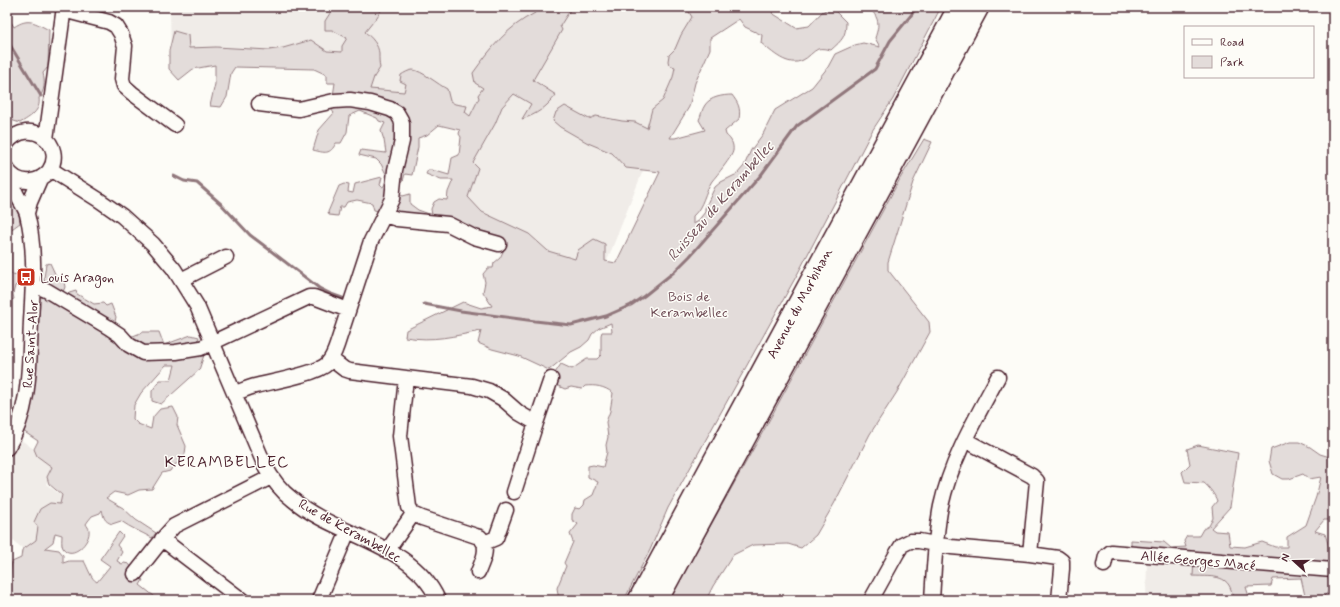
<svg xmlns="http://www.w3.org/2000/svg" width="1340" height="607" font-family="Mynerve,sans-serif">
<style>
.built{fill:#f0ece8}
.green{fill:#e3dcda;stroke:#967e82}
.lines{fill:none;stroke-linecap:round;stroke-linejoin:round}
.stream{stroke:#91777b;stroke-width:3}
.minor-casing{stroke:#4a1f2b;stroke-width:17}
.highway-casing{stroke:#4a1f2b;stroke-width:24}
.minor{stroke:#fdfcf7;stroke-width:14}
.highway{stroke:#fdfcf7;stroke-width:21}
.labels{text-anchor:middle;stroke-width:3;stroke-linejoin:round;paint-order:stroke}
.poi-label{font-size:14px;fill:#4a1f2b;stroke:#fdfcf7;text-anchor:start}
.park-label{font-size:14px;fill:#704e57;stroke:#fdfcf7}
.street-label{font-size:14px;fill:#4a1f2b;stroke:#fdfcf7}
.water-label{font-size:15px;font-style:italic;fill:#73525a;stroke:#fdfcf7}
.quarter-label{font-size:16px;letter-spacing:1px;fill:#4a1f2b;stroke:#fdfcf7}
</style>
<rect width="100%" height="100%" fill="#fdfcf7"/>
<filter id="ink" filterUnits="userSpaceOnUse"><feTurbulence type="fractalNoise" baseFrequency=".025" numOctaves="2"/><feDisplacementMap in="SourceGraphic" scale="8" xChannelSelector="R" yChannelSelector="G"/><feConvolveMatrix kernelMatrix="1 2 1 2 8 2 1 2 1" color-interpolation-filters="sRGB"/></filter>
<g filter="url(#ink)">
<path class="built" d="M 170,7 L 696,7 L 644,168 L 607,261 L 598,274 L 444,218 L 474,125 L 378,101 L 334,68 L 171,61 Z
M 20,439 L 59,468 L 46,484 L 75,506 L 35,558 L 7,536 L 7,460 Z
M 1147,560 L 1241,568 L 1240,600 L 1146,600 Z"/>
<path class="green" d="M 334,7 L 383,7 L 377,17 L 365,32 C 371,37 379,45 379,54 C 379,59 379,63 380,68 L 374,77 L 370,89 L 404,92 L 406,84 L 400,81 L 401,75 C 404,73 409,70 413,70 C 421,70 439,85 447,89 L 450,101 L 455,104 L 467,106 L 465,112 L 470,116 L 479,98 L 478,95 L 483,88 L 475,83 L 473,73 C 491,48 507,27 535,13 L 537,7 L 572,7 L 560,26 L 562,30 L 533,80 L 556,95 C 547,107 536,115 522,119 L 531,104 L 514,94 L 502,107 L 495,124 L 473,163 L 478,168 L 468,197 L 482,212 L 529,234 L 548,251 L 575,259 L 578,250 L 594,239 L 605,244 L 605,261 L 616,263 L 660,172 L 626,168 L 612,153 L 588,143 L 560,127 L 553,121 L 556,112 L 565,106 L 589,119 L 596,116 L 622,121 L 635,122 L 647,128 L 652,109 L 663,100 L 673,77 L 675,67 L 669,65 L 668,61 L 669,55 L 675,49 L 681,35 L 692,17 L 686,7 L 776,7 L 772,13 L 796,28 L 809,26 L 822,12 L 831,7 L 846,22 C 846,37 842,40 831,50 C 827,49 821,48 818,49 C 813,51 808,58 803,60 C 788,68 772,52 761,43 L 762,35 L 745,27 L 739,19 L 710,38 L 710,49 L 695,83 L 689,107 L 670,138 L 675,138 L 705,130 L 699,120 C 701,116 702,109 705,105 C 710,97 723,95 732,95 C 738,103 741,108 739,119 L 725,131 L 726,135 C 731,139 734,144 733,151 C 732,157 717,175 712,181 C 704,193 704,206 693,216 L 693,224 L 697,222 L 705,212 L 705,208 L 715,187 L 721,182 L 737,174 L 744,166 L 751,150 L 763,134 L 775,110 L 812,87 L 828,67 L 835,54 L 855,45 L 863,43 L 880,47 L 875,38 C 880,23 879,19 869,7 L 941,7 L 893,99 L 872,131 L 798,273 L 668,508 L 650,550 L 624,600 L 559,600 L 557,588 L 566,566 L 564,563 L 573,542 L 570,534 L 578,524 L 572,520 L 572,514 L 575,508 L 580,509 L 584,505 L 585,500 L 593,495 L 598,482 L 588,477 L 588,466 L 593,465 L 603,467 L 607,452 L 606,445 L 608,437 L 606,422 L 610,411 L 613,393 C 604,386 595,385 585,386 L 582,389 L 571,387 L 565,389 L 556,385 L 553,376 L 561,364 L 572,369 L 587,359 L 597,359 L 601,355 L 601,335 L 602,332 L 612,332 L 611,323 L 599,328 L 592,334 L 589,340 L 581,347 L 571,352 L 549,370 L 519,356 L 492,349 L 478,343 L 481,331 C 453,336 434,342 405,337 L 406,330 L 463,302 L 481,308 L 492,306 L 483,292 L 485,282 L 483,274 L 488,268 L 493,268 L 494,263 L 500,258 L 506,245 L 395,216 L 395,208 L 398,193 L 403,196 L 410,194 L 410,204 L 418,210 L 432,215 L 431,209 L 434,202 L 439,199 L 447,200 L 448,192 L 453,180 L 441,180 L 426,174 L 428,170 L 432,170 L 449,175 L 452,158 L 459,155 L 461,137 L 459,134 L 460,130 L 439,125 L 427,135 L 418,138 L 418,147 L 412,175 L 405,174 L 403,181 L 397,184 L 379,211 L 374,210 L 372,203 L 357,200 L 347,202 L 344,207 L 340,207 L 338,216 L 329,215 L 328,212 L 339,186 L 344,184 L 349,185 L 348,192 L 353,193 L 355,184 L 382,177 L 380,185 L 382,187 L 384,186 L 387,176 L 381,164 L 376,159 L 359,155 L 361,150 L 386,153 L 384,140 L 381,131 L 385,123 L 379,121 L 377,118 L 360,111 L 349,116 L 347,132 L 341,143 L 336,143 C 330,155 325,153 313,150 L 319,130 L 334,113 L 331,109 L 335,83 L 327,83 L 327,75 L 314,69 L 235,67 L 231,73 L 227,97 L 221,107 L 210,106 L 215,84 L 215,65 L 193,69 L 179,80 L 169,69 L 169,51 L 174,31 L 188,35 L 189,48 L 216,47 L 269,50 L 283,48 L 311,40 L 327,51 L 342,52 L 342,46 L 347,38 L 332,30 L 325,30 L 325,21 Z
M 7,13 L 8,20 L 11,22 L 14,27 C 29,17 35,23 49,30 L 48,67 L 43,73 C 45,83 45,90 39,98 C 41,111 30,117 20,123 L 11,120 L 7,117 Z
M 924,139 L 932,142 L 913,182 L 888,262 L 888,270 L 929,322 L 930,332 L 897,392 L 870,434 L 834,504 L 816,535 L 801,548 L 788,544 L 753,545 L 733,555 L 713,586 L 706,600 L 669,600 L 765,428 L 901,177 Z
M 7,194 L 11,194 L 19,216 L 20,223 L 9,231 L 11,243 L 11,274 L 21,275 L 21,281 L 15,286 L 13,294 L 14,299 L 7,302 L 7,208 L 8,208 Z
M 50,263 L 56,276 L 64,282 L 65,287 L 63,292 L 66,294 L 76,291 L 77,294 L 94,304 L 103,303 L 106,306 L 111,304 L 116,317 L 113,331 L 133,336 L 143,332 L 159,332 L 164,345 L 191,335 L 199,337 L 198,342 L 204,355 L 199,370 L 161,404 L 152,401 L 152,391 L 160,380 L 171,380 L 175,365 L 166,365 L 141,393 L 134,405 L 133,419 L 138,424 L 151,429 L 153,417 L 160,409 L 173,407 L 178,417 L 177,425 L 186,446 L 185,454 L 180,462 L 174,465 L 170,471 L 162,473 L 152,489 L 139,490 L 128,495 L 114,492 L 106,498 L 123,508 L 136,520 L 156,533 L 152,538 C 141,532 131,528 121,521 L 112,524 C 104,521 104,518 102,510 L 100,513 L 92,516 L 88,521 L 86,524 C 87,526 89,528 89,530 C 91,542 72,561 63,548 C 61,544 62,539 62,535 L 55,533 L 53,542 L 45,548 L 59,550 L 63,555 L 63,563 L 69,561 L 84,561 C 88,568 91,579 97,582 L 110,566 L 100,559 L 119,532 L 123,536 L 117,545 L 122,552 L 117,561 L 122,564 L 124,563 L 129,564 L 132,568 L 130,571 L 143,580 L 140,585 L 159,600 L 7,600 L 7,594 L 11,588 L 7,585 L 7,575 L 10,574 L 12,562 L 21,558 L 22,550 L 36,540 L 38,527 L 34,522 L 40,509 L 50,503 L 60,504 L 62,495 L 49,484 L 47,477 L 52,467 L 37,456 L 34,449 L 38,441 L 23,431 L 41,283 L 44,278 L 46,264 Z
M 1290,442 L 1299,442 L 1310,447 L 1320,454 L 1333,458 L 1333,516 L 1329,520 L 1324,520 L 1315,531 L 1325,534 L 1331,553 L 1333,554 L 1333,589 L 1330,590 L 1324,596 L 1325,600 L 1303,600 L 1305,596 L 1301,578 L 1273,579 L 1271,586 L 1246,587 L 1250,600 L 1233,600 C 1231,573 1214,577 1193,576 L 1194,560 L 1131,549 L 1131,540 L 1164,542 L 1171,548 L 1186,547 L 1184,541 L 1187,536 L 1199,536 L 1203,529 L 1209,526 L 1213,518 L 1212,507 L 1217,501 C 1215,495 1209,487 1204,483 L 1185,482 L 1182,472 L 1190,464 L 1187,449 L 1198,445 L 1238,453 L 1230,507 L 1211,528 L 1215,531 L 1228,532 L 1230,546 L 1245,547 L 1262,542 L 1275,547 L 1287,547 L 1287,537 L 1306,525 L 1316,497 L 1321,477 L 1309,479 L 1303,474 L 1289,479 L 1282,479 L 1273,474 L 1269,461 L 1271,449 Z"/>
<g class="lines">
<path class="stream" d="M 7,40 L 41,96
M 174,176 L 184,181 L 197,183 L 221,204 L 250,235 L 262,244 L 319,288 L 331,294 L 345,299
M 424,304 L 461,311 L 535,321 L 571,325 L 606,316 L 631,305 L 644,296 L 674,272 L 690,256 L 761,175 L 797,126 L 875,69 L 890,41 L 912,14 L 916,7"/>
<defs>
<path id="minor" d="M 63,10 L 109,22 L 116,26 L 121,34 L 125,46 L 122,79 L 124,86 L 132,93 L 175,125
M 46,139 L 64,7
M 7,143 C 30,115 67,145 49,171 C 44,177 38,180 31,181 C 21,182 12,177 7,169
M 50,169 L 99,200 L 122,216 L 153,244 L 174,269 L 197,306 L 265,466 C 272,479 280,490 292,499 C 336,537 412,542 438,600
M 27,213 L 30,202 L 40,179
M 385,215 L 397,219 L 448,224 L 474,237 L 499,244
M 181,280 L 226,257
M 33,288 L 41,288 L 46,290 L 108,327 L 120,335 L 129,345 L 143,353 L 176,352 L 201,348 L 309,297 L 314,297 L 348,310
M 331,359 L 344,369 L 350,371 L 406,378
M 235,393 C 241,391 248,388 255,386 C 271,382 317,374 327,364 C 332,359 335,351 337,345 L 371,241 L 392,199 L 395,170 L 402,141 L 402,124 L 401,120 L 397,113 L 390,109 L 370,103 L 350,100 L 334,101 L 299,109 L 259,104
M 536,423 L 551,379
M 965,440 L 1032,476 L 1037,481 L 1030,554
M 7,448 C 31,410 29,364 31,321 C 33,285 36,250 27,214 C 25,207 19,200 16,193 C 13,186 11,179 9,173
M 413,514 L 422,518 L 476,536 L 480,537 L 484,543 L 496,538 L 506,510
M 162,539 L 242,600
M 387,551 L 413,514 L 409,507 L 400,436 L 406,378 L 472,386 L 489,391 L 503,399 L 519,413 L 536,423 L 514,492
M 1104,565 L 1106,556 L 1111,552 L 1333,570
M 478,572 C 482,562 487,553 484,543
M 135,574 L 165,536 L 174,526 L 271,477
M 319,600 L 348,531
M 871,600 L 897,553 L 902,545 L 910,541 L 919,541 L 951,547 L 1030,554 L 1058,558 L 1062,561 L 1062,569 L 1059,600
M 932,600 C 934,569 935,536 941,506 C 951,460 976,418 998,377"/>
<path id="highway" d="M 639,600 L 959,7
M 657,600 L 978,7"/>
</defs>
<use href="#minor" class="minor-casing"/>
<use href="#highway" class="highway-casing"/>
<use href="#minor" class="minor"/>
<use href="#highway" class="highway"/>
</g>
</g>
<defs>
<symbol id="bus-square" viewBox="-11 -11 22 22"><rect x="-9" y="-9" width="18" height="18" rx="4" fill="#c8321e" stroke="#fdfcf7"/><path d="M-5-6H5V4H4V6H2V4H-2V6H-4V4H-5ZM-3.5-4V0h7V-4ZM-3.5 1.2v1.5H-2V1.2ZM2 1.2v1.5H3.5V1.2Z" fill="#fff"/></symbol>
</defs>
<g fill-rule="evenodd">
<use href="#bus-square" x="15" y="266" width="22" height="22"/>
</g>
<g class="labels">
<g class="poi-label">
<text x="40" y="282">Louis Aragon</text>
</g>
<g class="park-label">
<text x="689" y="301">Bois de<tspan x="689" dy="16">Kerambellec</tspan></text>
</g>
<g class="street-label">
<text transform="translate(799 303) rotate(-62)" y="5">Avenue du Morbihan</text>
<text transform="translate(30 344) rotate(-86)" y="5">Rue Saint-Alor</text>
<text transform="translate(350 530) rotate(29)" y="5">Rue de Kerambellec</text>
<text transform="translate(1198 560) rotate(5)" y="5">Allée Georges Macé</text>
</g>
<g class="water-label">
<text transform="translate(720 201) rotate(-49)" y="5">Ruisseau de Kerambellec</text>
</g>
<g class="quarter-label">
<text x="227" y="467">KERAMBELLEC</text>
</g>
</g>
<rect width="1340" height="607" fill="none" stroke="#fdfcf7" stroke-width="24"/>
<rect x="12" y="12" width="1316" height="583" fill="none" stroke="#4a1f2b" stroke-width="1.5" filter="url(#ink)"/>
<rect x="1184" y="26" width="130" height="52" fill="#fdfcf7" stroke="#b5a4a5"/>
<rect x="1192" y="39" width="20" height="6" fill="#fdfcf7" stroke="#b5a4a5"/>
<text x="1220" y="46" font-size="12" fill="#4a1f2b">Road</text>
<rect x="1192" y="56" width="20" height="12" fill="#e3dcda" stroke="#b5a4a5"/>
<text x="1220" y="66" font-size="12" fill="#4a1f2b">Park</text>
<g transform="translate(1294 561) rotate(291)" stroke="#fdfcf7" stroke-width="3" paint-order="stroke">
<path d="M0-3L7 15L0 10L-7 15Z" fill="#4a1f2b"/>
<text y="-6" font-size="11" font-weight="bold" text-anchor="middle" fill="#4a1f2b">N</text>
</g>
</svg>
